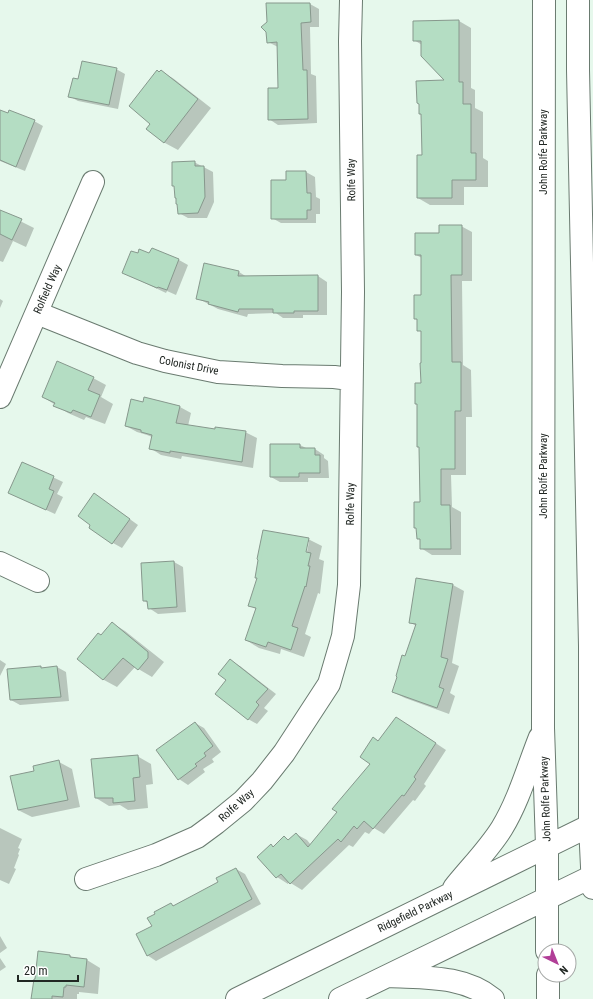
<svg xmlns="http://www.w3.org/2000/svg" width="593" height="999" font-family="'Roboto Condensed',sans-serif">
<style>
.shadow{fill:#0003;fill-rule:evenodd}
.building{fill:#b4ddc3;stroke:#87988d}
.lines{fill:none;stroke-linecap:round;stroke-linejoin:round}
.minor-casing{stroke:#6a7b70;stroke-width:24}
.secondary-casing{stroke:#6a7b70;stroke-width:24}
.minor{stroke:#fff;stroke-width:22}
.secondary{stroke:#fff;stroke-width:22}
.labels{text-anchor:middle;stroke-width:3;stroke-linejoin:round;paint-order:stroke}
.street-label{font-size:11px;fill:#212723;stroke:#fff}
</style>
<rect width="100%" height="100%" fill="#e6f8ec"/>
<path class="shadow" d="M 310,4 L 319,9 L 319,27 L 310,27 L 311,74 L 316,76 L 317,123 L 278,125 L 269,119 L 279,89 L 278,47 L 268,42 Z
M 459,21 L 471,28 L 471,88 L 475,90 L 475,108 L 483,112 L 483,158 L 488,161 L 488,187 L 464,187 L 464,205 L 430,205 L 418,198 L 423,156 L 422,115 L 420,114 L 446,81 L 422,45 L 414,40 Z
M 116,69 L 125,74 L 118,109 L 78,101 L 69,96 L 79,80 Z
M 161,71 L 174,79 L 211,108 L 178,150 L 165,143 L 147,129 L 151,123 Z
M 0,111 L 34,121 L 43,126 L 25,171 L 0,161 Z
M 194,162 L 213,172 L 214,202 L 207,218 L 188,218 L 179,213 L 177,199 L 175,198 Z
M 287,172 L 306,172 L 315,177 L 316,197 L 320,199 L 320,214 L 316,214 L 316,223 L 281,223 L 272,218 L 287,181 Z
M 0,211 L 34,228 L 26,247 L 13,241 L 3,262 L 0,261 Z
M 461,226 L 472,232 L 472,281 L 462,281 L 463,365 L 471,370 L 472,417 L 466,417 L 466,475 L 451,475 L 452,507 L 461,512 L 461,555 L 432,555 L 421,548 L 421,540 L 418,538 L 421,503 L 420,448 L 418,446 L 418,405 L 416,404 L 422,384 L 422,332 L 418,330 L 418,320 L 415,319 L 422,296 L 422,258 L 416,255 L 440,234 Z
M 152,249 L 179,260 L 188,265 L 176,295 L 167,291 L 166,293 L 124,273 L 138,255 L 150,255 Z
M 205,264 L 239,272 L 247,277 L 318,276 L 327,282 L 327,315 L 303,315 L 303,318 L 283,318 L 276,313 L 248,314 L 247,317 L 218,309 L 197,298 Z
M 0,299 L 3,301 L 0,308 Z
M 93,378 L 106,385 L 101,397 L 113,404 L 105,424 L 86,417 L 84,420 L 68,413 L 43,397 Z
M 144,403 L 180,407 L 191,413 L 188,426 L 216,430 L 245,432 L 257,438 L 253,468 L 182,456 L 181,459 L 161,455 L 150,448 L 152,437 L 147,435 L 137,432 L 126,426 Z
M 300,445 L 308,449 L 315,449 L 324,455 L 324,458 L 328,461 L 329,478 L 308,478 L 308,482 L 280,482 L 271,477 Z
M 23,463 L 63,482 L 57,494 L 63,497 L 55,514 L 9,493 Z
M 95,494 L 138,525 L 122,548 L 113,543 L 91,525 Z
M 308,539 L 322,546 L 319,559 L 324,561 L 320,594 L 318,593 L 305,634 L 311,637 L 304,657 L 281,649 L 280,654 L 259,648 L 246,640 L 256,609 L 249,605 L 258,578 L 256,577 ZM 307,542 L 309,542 L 306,557 L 304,556 Z
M 174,562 L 183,567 L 186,612 L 158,614 L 149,608 L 149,603 L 144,601 L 142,564 Z
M 453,585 L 464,591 L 452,663 L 459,666 L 450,693 L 455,696 L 449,714 L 405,698 L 393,692 L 416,626 L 410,622 Z
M 112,623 L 125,631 L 164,662 L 152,677 L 135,667 L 117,687 L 104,680 L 78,659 L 102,636 Z
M 0,660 L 6,664 L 0,676 Z
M 231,661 L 240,666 L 276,694 L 264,708 L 268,711 L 257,724 L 248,719 L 227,680 Z
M 57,667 L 66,672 L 69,701 L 20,705 L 11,700 L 9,670 Z
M 195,723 L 204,728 L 221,752 L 212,759 L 214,762 L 203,769 L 205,772 L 188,785 L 179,779 Z
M 407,724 L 446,750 L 424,784 L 426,786 L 415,801 L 413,800 L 384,834 L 374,828 L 369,834 L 365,832 L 353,847 L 349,845 L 302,890 L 289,882 L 288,884 L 277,877 L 258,857 L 271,845 L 274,847 L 284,838 L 289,840 L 296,834 L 307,840 L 311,845 L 339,812 L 372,763 L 374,738 L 379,741 Z
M 137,756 L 151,764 L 153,784 L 146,785 L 148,808 L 128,810 L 120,805 L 109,806 L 96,798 Z
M 59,762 L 72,769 L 80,807 L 32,817 L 18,810 L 35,772 Z
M 0,828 L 22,839 L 18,848 L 20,849 L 18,854 L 19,855 L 14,868 L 16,869 L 9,884 L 0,880 Z
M 236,869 L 245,874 L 261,904 L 156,961 L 147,955 L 153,926 L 171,904 L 174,906 L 220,882 Z
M 0,936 L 7,948 L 0,953 Z
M 70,956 L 76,959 L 87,960 L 100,968 L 98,994 L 79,992 L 79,994 L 77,994 L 77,999 L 34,999 Z
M 0,958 L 6,967 L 0,971 Z"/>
<path class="building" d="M 266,3 L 310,3 L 311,22 L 301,23 L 303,70 L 307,70 L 308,119 L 268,120 L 268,88 L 278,88 L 277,42 L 267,43 L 266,32 L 261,27 L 267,22 Z
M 459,20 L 459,82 L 463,82 L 463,104 L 471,104 L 471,153 L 476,153 L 476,180 L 452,180 L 452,198 L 417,198 L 417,155 L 422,155 L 421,114 L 419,114 L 419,104 L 417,103 L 416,81 L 444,80 L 421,56 L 421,41 L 413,41 L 413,21 Z
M 82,61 L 117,68 L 109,105 L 68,97 L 73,78 L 78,79 Z
M 157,70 L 159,72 L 161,70 L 198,99 L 164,143 L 146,129 L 150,124 L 129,106 Z
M 0,110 L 8,113 L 9,110 L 35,120 L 16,167 L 0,160 Z
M 195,161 L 195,166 L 204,166 L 205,197 L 198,213 L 178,214 L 177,204 L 176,204 L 176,198 L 175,198 L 174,186 L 172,186 L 172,162 Z
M 286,171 L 306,171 L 307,193 L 311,193 L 311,210 L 307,210 L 307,219 L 271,219 L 271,180 L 286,180 Z
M 0,210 L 22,219 L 12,240 L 0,234 Z
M 439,225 L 462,225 L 462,275 L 451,275 L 452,362 L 461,362 L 461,411 L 455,411 L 455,469 L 441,469 L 441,505 L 450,505 L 451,549 L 420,549 L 420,539 L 417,539 L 416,528 L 414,528 L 414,502 L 420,502 L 419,447 L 417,447 L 417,404 L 415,404 L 415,383 L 421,383 L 420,363 L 421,363 L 421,331 L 417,331 L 417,319 L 414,319 L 414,295 L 421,295 L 421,255 L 415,255 L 415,233 L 439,233 Z
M 152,248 L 179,259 L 167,290 L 158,287 L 157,288 L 122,273 L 131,251 L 138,253 L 139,249 L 149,253 Z
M 204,263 L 239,271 L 238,276 L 318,275 L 318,311 L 294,311 L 294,313 L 273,313 L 273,309 L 239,309 L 238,312 L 208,304 L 209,302 L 196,299 Z
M 57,361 L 94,377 L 88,390 L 100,395 L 91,417 L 73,410 L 71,413 L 53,406 L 55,403 L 42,397 Z
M 144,397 L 180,406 L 176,423 L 215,429 L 215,427 L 246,431 L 242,462 L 170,451 L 170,453 L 149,449 L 152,435 L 141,432 L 141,430 L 125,426 L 131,399 L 143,402 Z
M 270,444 L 300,444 L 300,448 L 315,448 L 315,455 L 320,455 L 320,473 L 299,473 L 299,477 L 270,477 Z
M 22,462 L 54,476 L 49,489 L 54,491 L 46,510 L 8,493 Z
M 94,493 L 130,519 L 112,544 L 89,528 L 90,525 L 78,516 Z
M 263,530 L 309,538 L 306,552 L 311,553 L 308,566 L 310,566 L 306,587 L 305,586 L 292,626 L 298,628 L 291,650 L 268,642 L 266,647 L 245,640 L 256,608 L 248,606 L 257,578 L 255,578 L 258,560 L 257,559 Z
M 174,561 L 177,607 L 148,609 L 147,601 L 143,601 L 141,563 Z
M 416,578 L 453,584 L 441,657 L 448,659 L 439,687 L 444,689 L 437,708 L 392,692 L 397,677 L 396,676 L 402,655 L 405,656 L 416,624 L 409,623 Z
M 112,622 L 148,652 L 148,658 L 138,670 L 123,658 L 103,680 L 77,659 L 98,633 L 101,635 Z
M 230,659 L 268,689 L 256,702 L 259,705 L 248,720 L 215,694 L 226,680 L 218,674 Z
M 41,666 L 41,668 L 57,666 L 61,697 L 10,700 L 7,669 Z
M 396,717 L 436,743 L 414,777 L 416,779 L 404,796 L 402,795 L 373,829 L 364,821 L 357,829 L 354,826 L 341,842 L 338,839 L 290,884 L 281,874 L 276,878 L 257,857 L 271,844 L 273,847 L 284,836 L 288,840 L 296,833 L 308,847 L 337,812 L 332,809 L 370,764 L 360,757 L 373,737 L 378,741 Z
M 195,722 L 213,746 L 204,753 L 206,756 L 195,764 L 197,766 L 178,780 L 156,750 Z
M 138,755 L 140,777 L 133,778 L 135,801 L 113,803 L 113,798 L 95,798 L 91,759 Z
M 59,760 L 68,800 L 18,810 L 10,776 L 34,771 L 33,766 Z
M 236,868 L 252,899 L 147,956 L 136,934 L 152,926 L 147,918 L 155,914 L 154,912 L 171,903 L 173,906 L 218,882 L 216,878 Z
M 38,951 L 70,955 L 70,957 L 87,959 L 84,987 L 66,985 L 66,987 L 64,987 L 63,997 L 52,996 L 52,999 L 31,999 L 34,979 L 35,979 Z"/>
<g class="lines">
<defs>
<path id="minor" d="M 37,313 L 137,353 L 165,361 L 218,372 L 282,376 L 334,377 L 350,379
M 0,397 L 93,182
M 0,563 L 38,581
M 86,879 L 156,855 L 197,837 L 216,823 L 243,801 L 262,781 L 284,753 L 329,684 L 343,636 L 349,585 L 353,292 L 350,41 L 351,0"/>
<path id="secondary" d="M 544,0 L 543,728 L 547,846 L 547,951
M 578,0 L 578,70 L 590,646 L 590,825 L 593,888
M 454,888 C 470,868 489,849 502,828 C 519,800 528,767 540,737
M 548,975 L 548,999
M 389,976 C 425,978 463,975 493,999
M 237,999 L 593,824
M 340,999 L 593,876"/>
</defs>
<use href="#minor" class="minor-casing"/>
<use href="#secondary" class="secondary-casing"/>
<use href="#minor" class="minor"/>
<use href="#secondary" class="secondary"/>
</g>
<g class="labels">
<g class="street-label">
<text transform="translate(543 152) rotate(-90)" y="4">John Rolfe Parkway</text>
<text transform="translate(351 180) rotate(-91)" y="4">Rolfe Way</text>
<text transform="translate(47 289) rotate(-66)" y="4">Rolfield Way</text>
<text transform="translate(189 365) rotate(11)" y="4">Colonist Drive</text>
<text transform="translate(543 476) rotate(-90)" y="4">John Rolfe Parkway</text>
<text transform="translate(350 504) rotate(-89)" y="4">Rolfe Way</text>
<text transform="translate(545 799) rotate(-92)" y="4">John Rolfe Parkway</text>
<text transform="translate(236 805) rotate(-42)" y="4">Rolfe Way</text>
<text transform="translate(415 911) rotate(-26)" y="4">Ridgefield Parkway</text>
</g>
</g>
<g transform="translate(557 963) rotate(137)"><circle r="19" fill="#ffffff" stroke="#a6a9a7"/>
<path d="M0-3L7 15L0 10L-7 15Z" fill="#b13e97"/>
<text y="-6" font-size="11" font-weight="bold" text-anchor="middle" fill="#212723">N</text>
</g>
<path d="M18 975v6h60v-6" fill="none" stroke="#212723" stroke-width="2"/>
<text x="24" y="975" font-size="12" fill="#212723" stroke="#ffffff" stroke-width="3" paint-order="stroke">20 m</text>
</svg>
